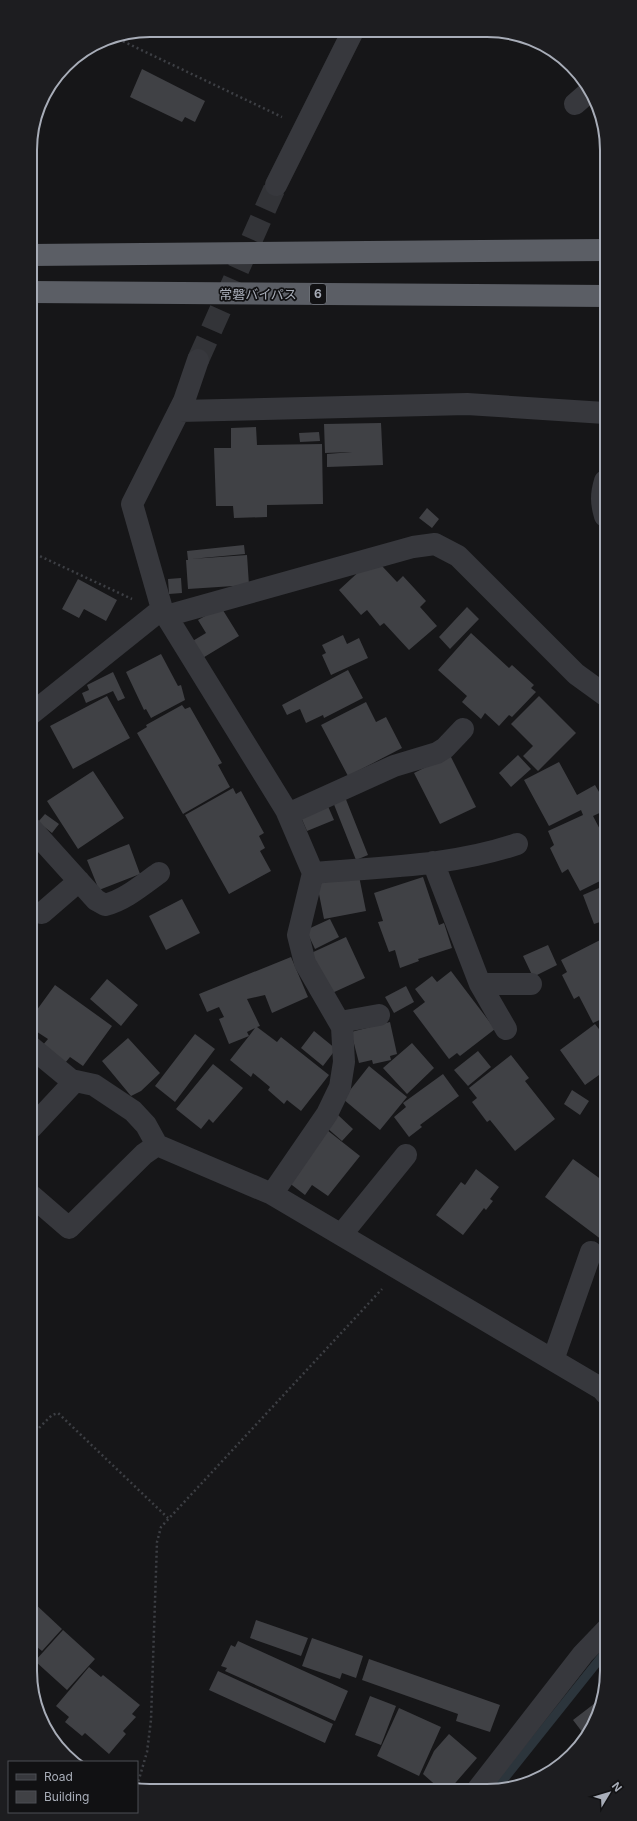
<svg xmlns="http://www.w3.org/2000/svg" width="637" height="1821" font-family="Inter,'Noto Sans JP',sans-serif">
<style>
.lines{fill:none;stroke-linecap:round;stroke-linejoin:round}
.stream{stroke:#2c353c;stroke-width:9}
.building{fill:#404145;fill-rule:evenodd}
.minor-tunnel{stroke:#333438;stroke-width:22;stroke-dasharray:22 11;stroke-linecap:butt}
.path{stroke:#3d3f44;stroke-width:2.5;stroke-dasharray:2 3;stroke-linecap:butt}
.minor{stroke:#37383d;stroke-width:22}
.trunk{stroke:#5b5e65;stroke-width:22}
.labels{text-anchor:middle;stroke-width:3.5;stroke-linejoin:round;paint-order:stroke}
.shield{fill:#111113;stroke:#7b7e86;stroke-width:1}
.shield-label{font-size:12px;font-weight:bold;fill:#a8adb8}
.street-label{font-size:13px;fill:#a8adb8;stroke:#111113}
.rim{fill:none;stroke:#a8adb8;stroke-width:2}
</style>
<rect width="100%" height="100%" fill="#161618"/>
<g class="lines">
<path class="stream" d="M 496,1789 L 607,1650"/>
</g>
<path class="building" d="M 142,69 L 205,101 L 195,122 L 185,117 L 182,122 L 130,97 Z
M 381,423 L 383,465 L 327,467 L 327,454 L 352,452 L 325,453 L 324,424 Z
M 256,427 L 257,445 L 322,444 L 323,504 L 267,505 L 267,517 L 234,518 L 233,506 L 216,506 L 214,448 L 231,448 L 231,428 Z
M 319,432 L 320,441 L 300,442 L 299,433 Z
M 427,508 L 439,519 L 432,528 L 419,518 Z
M 244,545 L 245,554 L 191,559 L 247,555 L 249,585 L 188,589 L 186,560 L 188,560 L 187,551 Z
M 382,566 L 397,582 L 403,576 L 426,601 L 420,607 L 437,626 L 409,650 L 384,623 L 380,626 L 367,610 L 361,615 L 339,590 L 364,567 Z
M 181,578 L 182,593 L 169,594 L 168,579 Z
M 78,579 L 117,600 L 106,621 L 84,609 L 79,618 L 62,609 Z
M 221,607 L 239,636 L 201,659 L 191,642 L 206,633 L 198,620 Z
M 467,607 L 479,619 L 450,649 L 439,637 Z
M 471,633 L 509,668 L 512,665 L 534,685 L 531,688 L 536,692 L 512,717 L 509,715 L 499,726 L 485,713 L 481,719 L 462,702 L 467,696 L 438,670 Z
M 343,635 L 347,644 L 359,638 L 368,658 L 331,675 L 322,655 L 326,653 L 322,645 Z
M 161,654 L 178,686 L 181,685 L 185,700 L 151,718 L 146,709 L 144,710 L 126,672 Z
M 348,670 L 363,698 L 324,718 L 323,715 L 306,723 L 300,709 L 287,715 L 282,705 Z
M 113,672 L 125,698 L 118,701 L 113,691 L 86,703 L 82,693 L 89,690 L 87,685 Z
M 107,696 L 130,738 L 73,769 L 50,726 Z
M 539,696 L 576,733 L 538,771 L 523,756 L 533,746 L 511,724 Z
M 366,702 L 376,722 L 386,717 L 402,748 L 348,776 L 321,725 Z
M 182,705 L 185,709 L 190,707 L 222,763 L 218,765 L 230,787 L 183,814 L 137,733 L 147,727 L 146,725 Z
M 450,755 L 476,807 L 440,824 L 414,773 Z
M 518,755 L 531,769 L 511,787 L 499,773 Z
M 559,762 L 577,795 L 595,785 L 606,804 L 606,810 L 593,816 L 606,841 L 606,878 L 580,891 L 568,869 L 562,873 L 550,848 L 554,845 L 548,831 L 583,815 L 581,810 L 549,826 L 524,780 Z
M 93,771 L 124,818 L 78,849 L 47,801 Z
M 233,788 L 236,794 L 241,791 L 264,833 L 259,836 L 265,848 L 260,851 L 271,871 L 229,894 L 185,815 Z
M 345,797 L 368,855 L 356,860 L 333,802 Z
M 327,804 L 334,820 L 307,831 L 300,815 Z
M 45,814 L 59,824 L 52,833 L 38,822 Z
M 129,844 L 140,874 L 99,890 L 87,860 Z
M 359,876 L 366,911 L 324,919 L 317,884 Z
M 423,877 L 439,925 L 444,923 L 452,948 L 418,959 L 419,961 L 400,968 L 395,950 L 389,952 L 378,922 L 383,921 L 374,893 Z
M 606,885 L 606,920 L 594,924 L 583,895 Z
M 182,899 L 200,933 L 166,950 L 149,916 Z
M 330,919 L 339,937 L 315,949 L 306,930 Z
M 346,937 L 365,978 L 330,994 L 309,954 Z
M 606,937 L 606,1017 L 593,1023 L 579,996 L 574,999 L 562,975 L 567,972 L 561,960 Z
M 548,945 L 557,965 L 533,977 L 523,956 Z
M 291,957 L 308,997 L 272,1013 L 265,995 L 247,999 L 260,1026 L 257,1027 L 277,1042 L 281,1037 L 329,1075 L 301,1111 L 287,1100 L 284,1104 L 268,1090 L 270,1087 L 253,1073 L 251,1077 L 230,1060 L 249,1036 L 229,1044 L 219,1019 L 224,1017 L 219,1007 L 207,1012 L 199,994 ZM 255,1028 L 249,1036 L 247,1032 Z
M 451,971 L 495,1029 L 460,1056 L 457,1053 L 449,1059 L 413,1011 L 425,1002 L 415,989 L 432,976 L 437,982 Z
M 107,979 L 138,1005 L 121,1026 L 90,999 Z
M 55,985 L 112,1026 L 83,1066 L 70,1057 L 65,1063 L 42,1046 L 48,1039 L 31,1028 L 31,1018 Z
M 406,986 L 414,1002 L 394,1013 L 385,997 Z
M 390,1022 L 397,1054 L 390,1056 L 391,1060 L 373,1064 L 372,1060 L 359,1063 L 351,1032 Z
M 595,1024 L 602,1033 L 606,1031 L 606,1070 L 585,1085 L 560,1050 Z
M 314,1031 L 336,1049 L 323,1066 L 301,1048 Z
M 195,1034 L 215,1049 L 175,1102 L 155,1086 Z
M 128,1038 L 160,1073 L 141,1091 L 131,1096 L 102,1061 Z
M 412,1043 L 434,1068 L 407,1094 L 383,1068 Z
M 478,1051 L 491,1067 L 468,1086 L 454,1070 Z
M 511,1055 L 529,1078 L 525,1081 L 555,1119 L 515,1151 L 490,1120 L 487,1122 L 472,1102 L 477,1098 L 469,1088 Z
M 213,1064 L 243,1088 L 213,1123 L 209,1119 L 201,1129 L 176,1109 Z
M 369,1066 L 407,1097 L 380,1130 L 343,1099 Z
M 443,1074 L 459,1096 L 420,1125 L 422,1127 L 409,1137 L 394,1117 L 406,1107 L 403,1103 Z
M 572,1090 L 589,1101 L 580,1115 L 564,1104 Z
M 338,1115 L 353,1129 L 342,1141 L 326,1127 Z
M 327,1130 L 360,1156 L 328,1196 L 312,1185 L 305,1195 L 288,1182 Z
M 573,1159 L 606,1183 L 606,1243 L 545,1197 Z
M 476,1169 L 499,1187 L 490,1199 L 493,1201 L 486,1210 L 484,1208 L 463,1235 L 436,1215 L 461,1182 L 465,1185 Z
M 32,1601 L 62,1629 L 42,1651 L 32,1643 Z
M 256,1620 L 308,1638 L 301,1656 L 250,1638 Z
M 63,1630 L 95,1659 L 67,1690 L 35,1661 Z
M 312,1638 L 363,1656 L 356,1678 L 342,1673 L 340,1679 L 302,1666 Z
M 238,1641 L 348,1691 L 335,1721 L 225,1671 L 227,1668 L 221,1666 L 231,1645 L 235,1647 Z
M 369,1659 L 500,1705 L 490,1732 L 456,1721 L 458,1714 L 362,1680 Z
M 89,1667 L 101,1677 L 103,1675 L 140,1705 L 132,1714 L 136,1717 L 123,1731 L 126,1734 L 109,1754 L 85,1733 L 82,1736 L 65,1722 L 69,1717 L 56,1706 Z
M 218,1671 L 333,1724 L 325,1743 L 209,1690 Z
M 370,1696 L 396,1706 L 381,1745 L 355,1735 Z
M 603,1697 L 598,1717 L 586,1737 L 573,1720 Z
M 399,1708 L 441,1727 L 419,1776 L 377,1756 Z
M 449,1734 L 477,1758 L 450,1789 L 440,1789 L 423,1774 L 434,1751 Z"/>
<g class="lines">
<path class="minor-tunnel" d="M 198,360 L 276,185"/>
<path class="path" d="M 114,37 L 282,117
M 31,552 L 132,599
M 32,1435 L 52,1415 L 58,1413 L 168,1518
M 137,1786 L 147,1752 L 151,1720 L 157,1542 L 161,1527 L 382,1289"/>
<path class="minor" d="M 575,104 L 591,90
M 276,185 L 353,31
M 179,411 L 467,404 L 605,413
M 605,481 C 601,494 601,503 605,516
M 162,609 L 286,810 L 313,873 L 298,935 L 305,963 L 342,1027 L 344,1062 L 340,1087 L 327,1114 L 272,1194
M 166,616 L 413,547 L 435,544 L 458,556 L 576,674 L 605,695
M 31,714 L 162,609 L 132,504 L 184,401 L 198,360
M 288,814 L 394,766 L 437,753 L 445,748 L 463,729
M 31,828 L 96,900 L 105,905 C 125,900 142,885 159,873
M 433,862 L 480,984 L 506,1029
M 313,873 C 381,867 452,866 517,844
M 42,913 L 79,881
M 480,984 L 531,984
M 340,1022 L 379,1015
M 31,1047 L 71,1080 L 94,1085 L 133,1111 L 146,1125 L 157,1145 L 272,1194 L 602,1389 L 606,1394
M 32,1127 L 75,1081
M 32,1196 L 69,1228 L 144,1154 L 157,1145
M 341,1235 L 406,1155
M 553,1360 L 591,1252
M 478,1789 L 583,1654 L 607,1629"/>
<path class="trunk" d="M 30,255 L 605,250
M 30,292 L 605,296"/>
</g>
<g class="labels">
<rect class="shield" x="310" y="284" width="16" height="20" rx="3"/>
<g class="shield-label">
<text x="318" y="298">6</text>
</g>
<g class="street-label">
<text x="258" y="299">常磐バイパス</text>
</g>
</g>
<path d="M0 0H637V1821H0ZM150 37H487A113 113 0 0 1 600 150V1671A113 113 0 0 1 487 1784H150A113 113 0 0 1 37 1671V150A113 113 0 0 1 150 37Z" fill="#1d1d20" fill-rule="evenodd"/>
<path class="rim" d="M150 37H487A113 113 0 0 1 600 150V1671A113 113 0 0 1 487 1784H150A113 113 0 0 1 37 1671V150A113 113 0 0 1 150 37Z"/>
<rect x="8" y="1761" width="130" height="52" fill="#111113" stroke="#4d4f55"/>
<rect x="16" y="1774" width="20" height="6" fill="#37383d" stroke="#4d4f55"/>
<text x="44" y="1781" font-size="12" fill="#a8adb8">Road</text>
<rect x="16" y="1791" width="20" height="12" fill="#404145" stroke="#4d4f55"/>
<text x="44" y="1801" font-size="12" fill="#a8adb8">Building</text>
<g transform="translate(609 1793) rotate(52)" stroke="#111113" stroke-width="3" paint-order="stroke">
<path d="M0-3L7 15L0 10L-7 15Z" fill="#a8adb8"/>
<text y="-6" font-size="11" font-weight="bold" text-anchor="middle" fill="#a8adb8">N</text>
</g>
</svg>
